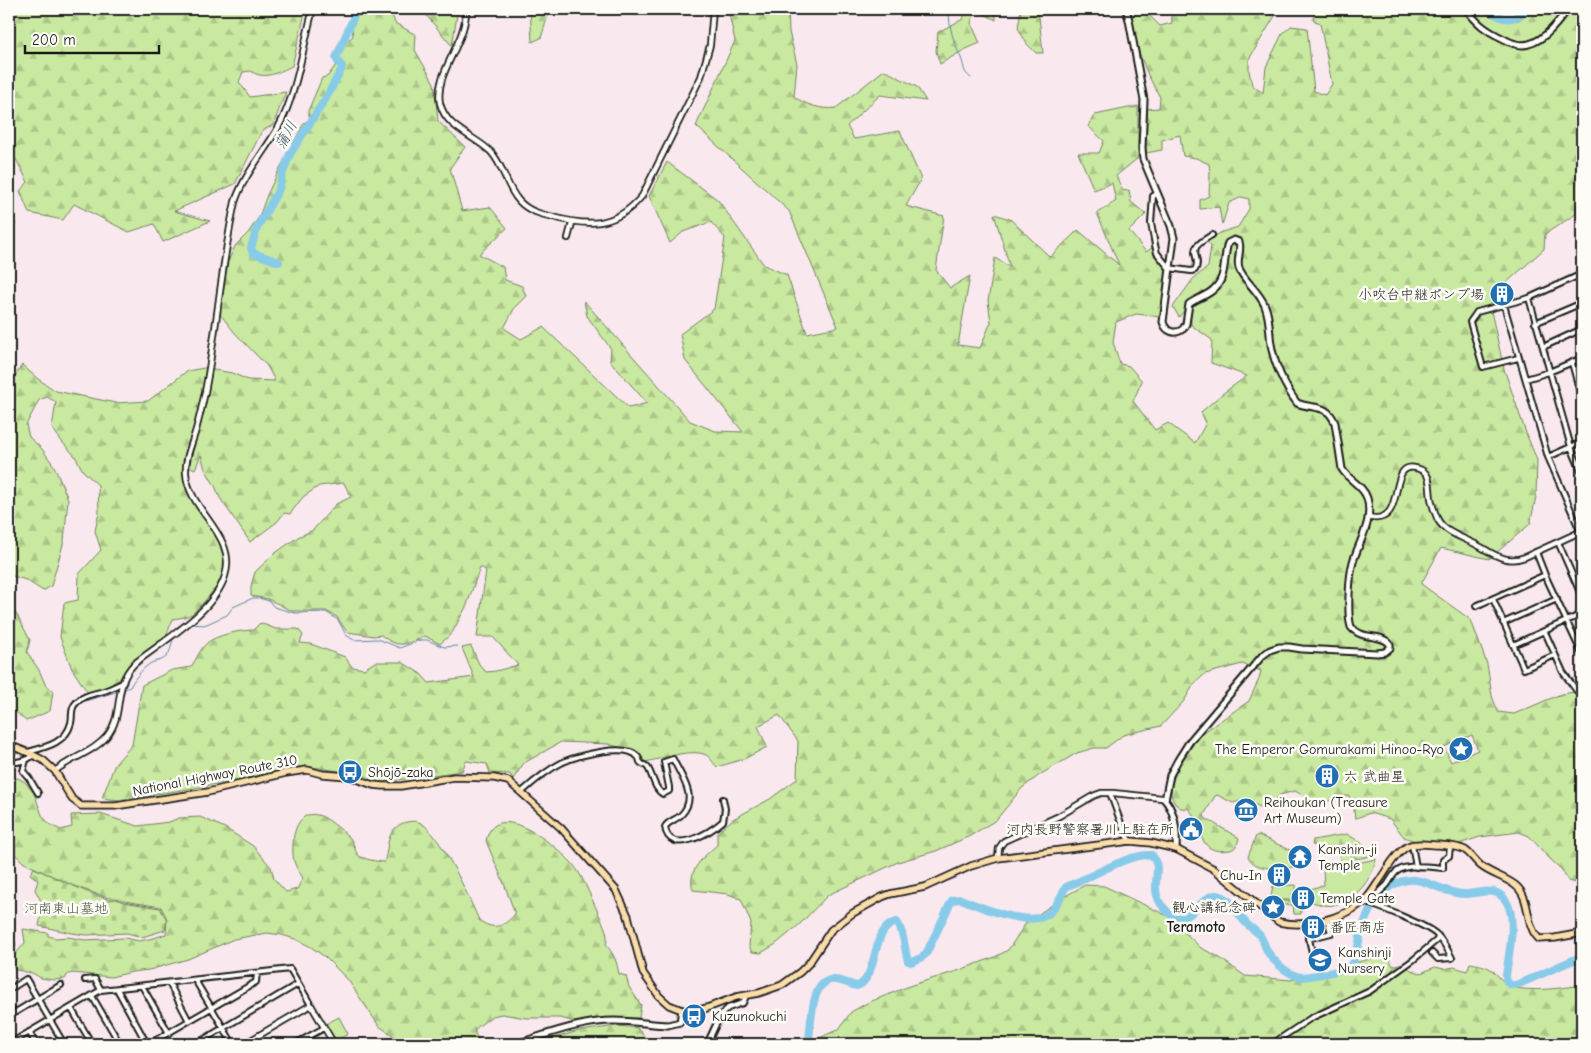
<svg xmlns="http://www.w3.org/2000/svg" width="1591" height="1053" font-family="'Comic Neue','Klee One',sans-serif">
<style>
.forest{fill:url(#forest-firs);stroke:#72825e;fill-rule:evenodd}
.cemetery{fill:url(#cemetery-stones);stroke:#72825e}
.green{fill:#c9e8a0;stroke:#72825e}
.lines{fill:none;stroke-linecap:round;stroke-linejoin:round}
.stream{stroke:#5d8597;stroke-width:1}
.river{stroke:#88cbe9;stroke-width:8}
.minor-casing{stroke:#1c1c1c;stroke-width:8}
.tertiary-casing{stroke:#1c1c1c;stroke-width:8}
.secondary-casing{stroke:#1c1c1c;stroke-width:9}
.trunk-casing{stroke:#1c1c1c;stroke-width:9}
.minor{stroke:#fdfcf7;stroke-width:4}
.tertiary{stroke:#fdfcf7;stroke-width:4.5}
.secondary{stroke:#fdfcf7;stroke-width:5}
.trunk{stroke:#fbddab;stroke-width:5.5}
.labels{text-anchor:middle;stroke-width:5;stroke-linejoin:round;paint-order:stroke}
.poi-label{font-size:14px;fill:#1c1c1c;stroke:#fdfcf7;text-anchor:start}
.street-label{font-size:14px;fill:#1c1c1c;stroke:#fdfcf7}
.park-label{font-size:14px;fill:#505944;stroke:#fdfcf7}
.water-label{font-size:15px;font-style:italic;fill:#425964;stroke:#fdfcf7}
.neighbourhood-label{font-size:15px;font-weight:bold;fill:#1c1c1c;stroke:#fdfcf7}
</style>
<defs>
<pattern id="forest-firs" width="22" height="20" patternUnits="userSpaceOnUse" patternTransform="scale(1.25)"><rect width="22" height="20" fill="#c9e8a0"/><path d="M5 1l3.5 6h-7zM16 11l3.5 6h-7z" fill="#acc689"/></pattern>
<pattern id="cemetery-stones" width="16" height="16" patternUnits="userSpaceOnUse" patternTransform="scale(1.25)"><rect width="16" height="16" fill="#c9e8a0"/><path d="M2 7V4a2 2 0 0 1 4 0v3zM10 15v-3a2 2 0 0 1 4 0v3z" fill="#acc689"/></pattern>
</defs>
<rect width="100%" height="100%" fill="#f9e9ef"/>
<filter id="ink" filterUnits="userSpaceOnUse"><feTurbulence type="fractalNoise" baseFrequency=".02" numOctaves="2"/><feDisplacementMap in="SourceGraphic" scale="10" xChannelSelector="R" yChannelSelector="G"/><feConvolveMatrix kernelMatrix="1 2 1 2 8 2 1 2 1" color-interpolation-filters="sRGB"/></filter>
<g filter="url(#ink)">
<path class="forest" d="M 9,9 L 306,9 L 292,66 C 279,72 264,81 251,71 L 243,72 L 239,82 L 250,97 L 286,92 L 273,125 L 262,131 L 235,184 L 174,211 L 210,221 L 163,242 L 154,224 L 129,232 L 74,204 L 63,220 L 29,213 L 20,191 L 28,182 L 9,146 Z
M 357,9 L 390,9 L 395,23 L 416,35 L 415,50 L 434,83 L 438,121 L 465,147 L 450,168 L 462,211 L 490,207 L 507,228 L 479,254 L 503,267 L 505,280 L 522,286 L 526,296 L 515,307 L 504,328 L 521,339 L 543,327 L 629,408 L 647,403 L 610,361 L 611,349 L 587,316 L 584,301 L 690,421 L 715,431 L 743,432 L 685,360 L 680,334 L 714,309 L 725,238 L 711,222 L 683,232 L 670,243 L 649,196 L 667,162 L 718,200 L 764,265 L 787,275 L 807,333 L 838,327 L 789,211 L 696,126 L 735,41 L 728,9 L 788,9 L 789,32 L 797,64 L 794,97 C 807,105 821,110 836,108 L 884,70 L 917,87 L 926,101 L 880,95 L 847,126 L 854,139 L 900,131 L 921,179 L 906,206 L 944,216 L 936,270 L 950,288 L 970,276 L 958,345 L 980,348 L 991,322 L 988,301 L 995,258 L 1010,267 L 994,214 L 1010,219 L 1050,257 L 1078,230 L 1119,265 L 1097,213 L 1116,201 L 1112,183 L 1094,190 L 1078,153 L 1099,153 L 1104,141 L 1088,126 L 1095,115 L 1138,106 L 1138,158 L 1116,176 L 1123,191 L 1129,190 L 1131,202 L 1146,214 L 1129,231 L 1146,252 L 1153,247 L 1156,256 L 1167,268 L 1161,317 L 1136,314 L 1116,322 L 1113,342 L 1120,364 L 1129,366 L 1142,381 L 1133,401 L 1155,430 L 1168,423 L 1195,443 L 1206,423 L 1201,412 L 1222,394 L 1247,376 L 1211,363 L 1212,340 L 1191,325 L 1190,303 L 1179,317 L 1173,307 L 1193,279 L 1208,267 L 1211,246 L 1206,241 L 1222,232 L 1238,227 L 1249,209 L 1249,199 L 1242,197 L 1229,203 L 1222,225 L 1219,207 L 1200,209 L 1200,200 L 1209,196 L 1210,173 L 1209,164 L 1196,158 L 1183,156 L 1180,135 L 1162,140 L 1162,150 L 1146,153 L 1146,109 L 1159,108 L 1160,97 L 1148,75 L 1137,47 L 1132,19 L 1127,9 L 1143,9 L 1160,26 L 1172,23 L 1171,9 L 1279,9 L 1249,59 L 1249,71 L 1252,85 L 1263,93 L 1266,67 L 1282,34 L 1291,26 L 1307,28 L 1314,91 L 1325,95 L 1332,84 L 1320,23 L 1313,20 L 1315,9 L 1484,9 L 1490,16 L 1507,21 L 1519,20 L 1532,9 L 1582,9 L 1582,210 L 1545,234 L 1544,249 L 1495,293 L 1491,311 L 1504,369 L 1526,433 L 1537,460 L 1536,497 L 1530,524 L 1489,559 L 1441,548 L 1421,584 L 1471,620 L 1487,664 L 1492,696 L 1498,712 L 1514,714 L 1561,694 L 1582,691 L 1582,885 L 1568,881 L 1562,870 L 1549,858 L 1529,836 L 1519,832 L 1480,837 L 1459,844 L 1417,842 L 1404,837 L 1390,819 L 1370,813 L 1356,818 L 1355,818 L 1353,802 L 1349,796 L 1334,797 L 1329,801 L 1310,802 L 1304,796 L 1295,791 L 1280,795 L 1268,808 L 1265,809 L 1244,800 L 1233,803 L 1217,795 L 1215,796 L 1204,815 L 1205,818 L 1239,838 C 1238,843 1236,849 1230,850 C 1195,856 1204,826 1189,809 L 1181,808 L 1175,804 L 1171,795 L 1172,783 L 1181,761 L 1201,734 L 1249,701 L 1259,679 L 1261,671 L 1242,664 L 1205,674 L 1194,684 L 1184,701 L 1161,726 L 1123,735 L 1106,748 L 1094,748 L 1077,753 L 1041,774 L 1022,788 L 996,820 L 970,836 L 936,851 L 898,862 L 828,895 L 800,924 L 776,944 L 761,953 L 752,952 L 749,946 L 751,923 L 741,899 L 728,894 L 693,890 C 687,870 703,857 717,845 L 717,833 L 733,819 L 770,799 L 797,779 L 798,741 L 779,715 L 758,726 L 767,747 L 744,759 L 717,767 C 713,763 710,757 706,755 C 690,748 662,759 645,762 L 635,752 L 608,744 L 561,742 L 524,763 L 513,779 L 510,774 L 490,773 L 487,764 L 466,761 L 462,771 L 376,783 L 364,775 L 306,766 L 201,787 L 118,800 L 102,798 L 115,764 L 132,745 L 142,685 L 172,670 L 191,667 C 196,660 200,649 207,643 C 216,635 241,630 253,630 L 260,623 L 276,629 L 298,629 L 303,635 L 300,643 L 311,644 L 345,657 L 352,667 L 364,669 L 375,662 L 402,662 L 421,674 L 429,683 L 474,677 L 462,648 L 471,646 L 479,664 L 486,672 L 496,671 L 518,665 L 493,637 L 477,637 L 486,570 L 480,567 L 467,605 L 452,633 L 440,644 L 425,636 C 405,645 399,649 381,635 L 374,636 L 347,632 L 337,617 L 326,611 L 292,611 L 268,599 L 251,596 L 251,586 L 255,572 L 274,554 L 298,537 L 313,530 L 336,504 L 351,497 L 344,483 L 319,486 L 303,497 L 290,514 L 284,513 L 277,522 L 250,542 L 220,498 L 215,486 L 205,469 L 201,455 L 195,469 L 184,464 C 184,475 184,484 189,494 C 207,529 246,556 210,595 C 204,601 198,609 192,614 C 187,617 179,618 173,619 L 165,638 L 130,663 L 117,683 L 88,693 L 72,669 L 60,637 L 64,603 L 78,600 L 79,574 L 101,550 L 95,531 L 99,512 L 98,485 L 83,471 L 75,456 L 63,443 L 52,428 L 56,402 L 47,397 L 39,400 L 26,425 L 29,437 L 42,449 L 54,466 L 68,499 L 64,541 L 51,586 L 43,591 L 26,580 L 9,575 L 9,382 L 12,381 L 22,365 L 38,379 L 56,391 L 116,403 L 148,401 L 187,371 L 204,368 L 232,373 L 248,380 L 275,381 L 267,366 L 235,333 L 216,309 L 224,271 L 235,246 L 248,233 L 259,217 L 267,195 L 280,168 L 304,123 L 310,119 L 308,111 L 322,78 L 328,76 L 340,59 L 336,51 L 353,36 L 351,22 ZM 1472,735 L 1478,750 L 1451,762 L 1444,747 Z
M 421,9 L 458,9 L 452,46 Z
M 530,9 L 550,9 L 541,38 L 532,42 Z
M 967,9 L 995,9 L 996,20 L 976,10 L 971,23 L 980,43 L 964,50 L 940,64 L 936,51 L 938,32 L 963,19 Z
M 1021,9 L 1035,9 L 1039,17 L 1043,53 L 1036,53 L 1027,44 L 1018,28 Z
M 9,605 L 17,615 L 30,640 L 27,652 L 39,670 L 46,686 L 53,691 L 50,711 L 26,721 L 17,713 L 9,709 Z
M 18,778 L 25,782 L 34,793 L 42,815 L 49,824 L 61,830 L 72,827 L 71,815 L 100,814 L 138,826 L 169,822 L 179,818 L 200,817 L 225,828 L 253,846 L 271,867 L 274,879 L 286,892 L 297,889 L 303,878 C 295,866 292,861 293,846 C 293,826 303,806 325,818 C 332,822 344,832 350,838 C 354,842 354,850 358,855 C 362,859 379,862 384,862 C 388,852 386,842 392,832 C 395,827 401,823 407,822 C 411,821 416,821 419,822 C 440,831 469,898 479,920 C 493,931 504,927 515,914 L 505,886 L 486,841 C 495,796 555,845 571,862 C 583,875 590,896 598,912 C 602,923 610,933 606,945 C 614,954 617,962 619,974 L 626,976 L 629,987 L 641,1005 L 639,1018 L 606,1018 L 576,1022 L 560,1018 L 526,1018 L 502,1014 L 492,1016 L 475,1029 L 475,1033 L 480,1044 L 406,1044 L 379,1026 L 348,980 L 325,957 L 311,947 L 295,939 L 282,935 L 267,933 L 234,939 L 188,959 L 149,970 L 132,972 L 111,977 L 73,973 L 68,974 L 65,979 L 53,980 L 41,978 L 32,973 L 16,970 L 12,966 L 11,959 L 25,943 L 23,929 L 48,933 L 48,936 L 56,938 L 68,937 L 85,940 L 125,938 L 139,941 L 154,938 L 166,934 L 167,919 L 161,907 L 124,901 L 116,898 L 108,898 L 74,886 L 24,863 L 9,848 L 9,779 Z
M 1347,834 L 1376,852 L 1376,855 L 1341,862 L 1336,846 C 1327,848 1321,847 1312,845 L 1313,840 Z
M 1258,835 L 1292,851 L 1294,867 C 1279,868 1257,872 1248,857 L 1256,836 Z
M 1085,885 L 1104,886 L 1168,916 L 1201,948 L 1217,956 L 1245,976 L 1291,980 L 1377,957 L 1389,958 L 1393,966 L 1402,963 L 1411,970 L 1421,973 L 1435,967 L 1444,969 L 1454,967 L 1467,971 L 1470,963 C 1477,964 1487,966 1492,970 C 1497,974 1501,980 1506,984 C 1522,994 1563,988 1582,985 L 1582,1044 L 806,1044 L 839,1029 L 851,1012 L 867,1003 L 912,985 L 957,971 L 995,957 L 1008,950 L 1026,923 L 1060,899 Z
M 617,1026 L 638,1028 L 638,1030 L 642,1033 L 648,1041 L 645,1044 L 532,1044 L 579,1031 Z"/>
<path class="cemetery" d="M 34,868 L 85,891 L 109,900 L 116,899 L 123,902 L 160,908 L 167,920 L 165,930 L 142,937 L 127,933 L 86,935 L 72,933 L 39,926 C 42,909 45,906 35,890 L 38,880 L 30,874 Z"/>
<path class="green" d="M 1376,859 C 1373,879 1354,902 1333,905 C 1326,907 1316,903 1309,901 L 1306,890 L 1324,885 L 1323,870 Z
M 1296,885 L 1297,900 L 1275,900 L 1271,896 L 1273,886 Z
M 1275,901 L 1300,901 L 1301,914 L 1294,914 L 1293,905 L 1277,905 L 1270,911 L 1269,909 Z
M 339,1017 L 348,1034 L 335,1041 L 326,1024 Z"/>
<g class="lines">
<path class="stream" d="M 949,9 C 949,29 953,40 961,58 C 965,68 962,71 971,78
M 9,224 L 16,224
M 190,624 L 204,625 L 209,623 L 227,615 L 233,607 L 253,598 L 259,598 L 269,601 L 274,607 L 295,613 L 326,612 L 338,620 L 346,635 L 354,640 L 378,639 L 400,648 L 420,640 L 427,640 L 444,647 L 457,646
M 175,632 L 177,627 L 184,624
M 123,690 L 130,687 C 134,679 143,668 151,663 C 156,661 162,661 166,657 C 171,652 171,645 173,639
M 74,711 L 82,702 L 119,691
M 71,728 L 74,717
M 9,752 L 28,755
M 34,753 C 48,748 62,746 70,731"/>
<path class="river" d="M 1487,9 C 1503,21 1513,22 1529,9
M 279,262 L 253,253 L 251,248 L 257,228 L 279,189 L 282,175 L 290,154 L 326,98 L 341,70 L 342,66 L 338,62 L 336,58 L 357,9
M 808,1044 C 812,1028 809,985 830,980 C 839,978 849,985 857,986 C 879,979 870,926 897,922 C 905,934 904,948 908,961 L 911,962 L 921,958 L 926,954 L 952,900 L 961,899 C 980,907 1032,929 1049,913 C 1057,907 1061,895 1066,887 L 1070,885 C 1093,877 1128,853 1152,855 C 1166,872 1143,890 1169,913 C 1194,935 1202,877 1229,901 C 1235,907 1239,916 1245,922 C 1250,928 1257,931 1261,937 C 1264,942 1265,947 1267,951 C 1274,962 1290,977 1303,977 C 1312,976 1345,971 1351,965 C 1358,956 1358,943 1361,932 C 1366,917 1374,897 1388,888 C 1420,867 1435,893 1464,894 C 1479,894 1496,885 1506,901 C 1518,919 1508,956 1506,976 C 1506,980 1507,984 1512,985 C 1518,987 1569,960 1582,957"/>
<defs>
<path id="minor" d="M 1157,194 L 1153,196 L 1151,223 L 1155,245 L 1157,253 L 1169,268 L 1191,271 L 1195,270 C 1201,261 1191,253 1197,246 C 1201,241 1207,238 1212,235
M 1529,298 L 1571,447 L 1582,473
M 1504,305 L 1548,457 L 1582,535
M 1535,323 L 1582,303
M 1543,347 L 1582,329
M 1518,358 L 1483,367 L 1470,322 L 1477,312 L 1529,298 L 1582,274
M 1572,363 L 1582,400
M 1526,379 L 1549,372 L 1582,358
M 1548,457 L 1582,442
M 1558,542 L 1582,597
M 1536,552 L 1545,575 L 1582,654
M 1493,599 L 1524,669 L 1555,655
M 1476,606 L 1545,575
M 1503,623 L 1557,599
M 1545,632 L 1563,672 L 1582,698
M 1513,645 L 1582,614
M 28,752 C 46,747 66,743 71,723 C 73,716 70,710 75,704 C 83,694 96,694 107,690 C 112,688 117,685 122,683
M 26,760 L 23,771 L 29,778 L 38,793
M 17,762 L 26,760 L 34,755
M 522,792 C 534,781 549,769 563,762 C 577,756 627,742 638,757 C 641,761 638,760 641,763 C 646,767 644,763 648,768 C 653,776 654,789 663,794 L 669,791 L 669,787 L 664,762 L 673,759 C 681,777 699,797 681,815 C 676,820 668,821 665,827 C 669,857 710,833 723,821 L 725,809 L 723,799
M 1110,793 L 1125,834 L 1130,841
M 1412,845 L 1416,867
M 1363,902 C 1378,906 1427,925 1437,935 C 1444,942 1448,950 1452,958 L 1438,959 L 1432,953
M 1365,902 C 1373,899 1381,891 1387,885 C 1390,881 1392,876 1396,872 C 1408,863 1429,867 1443,868 L 1443,860 L 1449,856 L 1450,846
M 1305,923 L 1312,952
M 9,933 L 12,945 L 9,948
M 1308,939 L 1331,933 L 1327,919
M 85,980 L 95,979 L 101,990
M 195,980 L 233,1044
M 169,983 L 189,1021
M 142,986 L 169,1033
M 117,989 L 147,1044
M 9,990 L 26,979 L 64,1044
M 92,996 L 120,1044
M 71,1008 L 92,1044
M 9,1016 L 61,985
M 29,1032 L 36,1044
M 9,1044 L 101,990 L 290,969 L 311,1005
M 149,1044 L 256,982 L 257,973
M 196,1044 L 298,984
M 295,1044 L 324,1028
M 707,1044 L 720,1016 L 728,1008 L 743,1003 L 746,996
M 1272,1044 L 1311,1018 L 1370,991 L 1413,960 L 1437,940 L 1438,936"/>
<path id="tertiary" d="M 466,9 C 467,42 434,73 440,103 C 446,129 474,135 491,152 C 504,166 506,187 519,201 C 528,211 540,214 553,217 C 589,227 616,227 642,196 L 701,77 L 710,45 L 713,9
M 568,238 L 572,223
M 1368,517 C 1410,528 1384,456 1419,469 C 1432,473 1429,487 1431,498 C 1432,505 1435,513 1438,520 C 1446,534 1465,538 1479,546 C 1487,550 1494,556 1503,558 C 1511,561 1517,560 1525,557 L 1582,531
M 55,771 C 71,758 94,752 107,736 C 125,714 112,687 134,664 C 163,641 214,612 225,576 C 238,535 188,511 186,473 C 185,459 191,446 195,433 C 199,420 202,406 205,392 C 217,329 221,265 235,202 C 244,174 265,152 279,126 C 297,93 303,46 313,9
M 998,858 L 999,848 L 1004,841 L 1059,816 L 1093,796 L 1101,793 L 1113,793 L 1162,798 L 1165,800
M 244,1044 L 311,1005 L 334,1044"/>
<path id="secondary" d="M 1126,9 L 1129,20 L 1144,100 L 1142,148 L 1143,159 L 1171,226 L 1174,238 L 1163,322 C 1166,332 1175,335 1183,329 L 1186,324 L 1189,304 C 1197,298 1207,296 1214,289 C 1227,278 1223,258 1228,243 L 1234,240 L 1239,242 C 1242,250 1236,259 1239,268 C 1243,280 1259,291 1265,306 C 1270,318 1269,331 1271,344 C 1274,364 1285,387 1297,403 C 1314,410 1327,403 1335,423 L 1342,469 C 1349,481 1363,485 1367,498 C 1374,521 1359,541 1353,562 C 1349,576 1347,614 1351,627 C 1363,641 1381,633 1390,644 L 1390,648 L 1385,652 L 1377,653 L 1302,649 L 1289,647 L 1279,647 L 1270,650 L 1262,656 L 1190,741 L 1178,760 L 1170,775 L 1165,800 C 1176,813 1177,832 1176,849
M 1466,9 C 1477,23 1485,30 1502,38 C 1506,40 1511,43 1516,44 C 1538,50 1557,24 1568,9
M 515,1044 C 546,1035 580,1021 614,1021 C 632,1021 650,1024 668,1025 L 680,1022 L 682,1010"/>
<path id="trunk" d="M 9,745 L 29,753 L 43,760 L 55,771 L 72,799 L 81,806 L 115,806 L 208,792 L 286,773 L 307,770 L 322,774 L 347,776 L 357,779 L 373,785 L 383,786 L 401,786 L 454,777 L 494,778 L 508,781 L 561,828 L 616,890 L 628,916 L 643,973 L 659,996 L 669,1005 L 682,1010 L 694,1011 L 707,1008 L 736,997 L 759,993 L 782,985 L 800,972 L 809,963 L 831,930 L 853,913 L 882,897 L 890,894 L 925,887 L 971,866 L 998,858 L 1130,841 L 1151,843 L 1176,849 L 1214,869 L 1279,922 C 1305,928 1342,919 1363,902 C 1368,898 1373,890 1377,884 C 1386,872 1394,854 1408,846 C 1417,842 1429,845 1439,845 C 1447,846 1457,846 1465,850 C 1471,854 1475,861 1481,866 C 1491,874 1505,877 1515,885 C 1532,898 1524,925 1539,939 L 1555,938 L 1582,933"/>
</defs>
<use href="#minor" class="minor-casing"/>
<use href="#tertiary" class="tertiary-casing"/>
<use href="#secondary" class="secondary-casing"/>
<use href="#trunk" class="trunk-casing"/>
<use href="#minor" class="minor"/>
<use href="#tertiary" class="tertiary"/>
<use href="#secondary" class="secondary"/>
<use href="#trunk" class="trunk"/>
</g>
</g>
<defs>
<symbol id="building-disc" viewBox="-11 -11 22 22"><circle r="9.5" fill="#1f6fb2" stroke="#fdfcf7"/><path d="M-4-6H4V6H1V3H-1V6H-4ZM-2.5-4.3h1.7v1.8h-1.7ZM.8-4.3h1.7v1.8H.8ZM-2.5-1h1.7V.8h-1.7ZM.8-1h1.7V.8H.8Z" fill="#fff"/></symbol>
<symbol id="sight-disc" viewBox="-11 -11 22 22"><circle r="9.5" fill="#1f6fb2" stroke="#fdfcf7"/><path d="M0-6L1.8-2.2L6-1.7L2.9 1.2L3.7 5.4L0 3.3L-3.7 5.4L-2.9 1.2L-6-1.7L-1.8-2.2Z" fill="#fff"/></symbol>
<symbol id="bus-disc" viewBox="-11 -11 22 22"><circle r="9.5" fill="#1f6fb2" stroke="#fdfcf7"/><path d="M-5-6H5V4H4V6H2V4H-2V6H-4V4H-5ZM-3.5-4V0h7V-4ZM-3.5 1.2v1.5H-2V1.2ZM2 1.2v1.5H3.5V1.2Z" fill="#fff"/></symbol>
<symbol id="museum-disc" viewBox="-11 -11 22 22"><circle r="9.5" fill="#1f6fb2" stroke="#fdfcf7"/><path d="M0-6L6-3V-2H-6V-3ZM-5-1h2V3h-2ZM-1-1h2V3h-2ZM3-1h2V3H3ZM-6 4H6V6H-6Z" fill="#fff"/></symbol>
<symbol id="civic-disc" viewBox="-11 -11 22 22"><circle r="9.5" fill="#1f6fb2" stroke="#fdfcf7"/><path d="M-.6-6.5H3V-4.5H.6V-3L4-1V1h2V6H-6V1h2V-1L-.6-3ZM-1.2 2.5V6h2.4V2.5Z" fill="#fff"/></symbol>
<symbol id="temple-disc" viewBox="-11 -11 22 22"><circle r="9.5" fill="#1f6fb2" stroke="#fdfcf7"/><path d="M0-6L5-2H3V0L6.5 2.5H4V6H1.5V3h-3V6H-4V2.5H-6.5L-3 0V-2H-5Z" fill="#fff"/></symbol>
<symbol id="school-disc" viewBox="-11 -11 22 22"><circle r="9.5" fill="#1f6fb2" stroke="#fdfcf7"/><path d="M0-5L7-2L0 1L-7-2ZM-4 1L0 2.5L4 1V4Q0 6-4 4Z" fill="#fff"/></symbol>
</defs>
<g fill-rule="evenodd">
<use href="#building-disc" x="1488" y="280" width="28" height="28"/>
<use href="#sight-disc" x="1447" y="735" width="28" height="28"/>
<use href="#bus-disc" x="336" y="758" width="28" height="28"/>
<use href="#building-disc" x="1313" y="762" width="28" height="28"/>
<use href="#museum-disc" x="1232" y="796" width="28" height="28"/>
<use href="#civic-disc" x="1177" y="815" width="28" height="28"/>
<use href="#temple-disc" x="1286" y="843" width="28" height="28"/>
<use href="#building-disc" x="1265" y="861" width="28" height="28"/>
<use href="#building-disc" x="1289" y="884" width="28" height="28"/>
<use href="#sight-disc" x="1259" y="893" width="28" height="28"/>
<use href="#building-disc" x="1299" y="913" width="28" height="28"/>
<use href="#school-disc" x="1306" y="946" width="28" height="28"/>
<use href="#bus-disc" x="680" y="1002" width="28" height="28"/>
</g>
<g class="labels">
<g class="poi-label">
<text x="1484" y="299" text-anchor="end">小吹台中継ポンプ場</text>
<text x="1444" y="754" text-anchor="end">The Emperor Gomurakami Hinoo-Ryo</text>
<text x="368" y="777">Shōjō-zaka</text>
<text x="1344" y="781">六 武曲星</text>
<text x="1264" y="807">Reihoukan (Treasure<tspan x="1264" dy="16">Art Museum)</tspan></text>
<text x="1174" y="834" text-anchor="end">河内長野警察署川上駐在所</text>
<text x="1318" y="854">Kanshin-ji<tspan x="1318" dy="16">Temple</tspan></text>
<text x="1262" y="880" text-anchor="end">Chu-In</text>
<text x="1320" y="903">Temple Gate</text>
<text x="1256" y="912" text-anchor="end">観心講紀念碑</text>
<text x="1330" y="932">番匠商店</text>
<text x="1338" y="957">Kanshinji<tspan x="1338" dy="16">Nursery</tspan></text>
<text x="712" y="1021">Kuzunokuchi</text>
</g>
<g class="street-label">
<text transform="translate(215 775) rotate(-11)" y="5">National Highway Route 310</text>
</g>
<g class="park-label">
<text x="66" y="913">河南東山墓地</text>
</g>
<g class="water-label">
<text transform="translate(286 135) rotate(-61)" y="5">蒲川</text>
</g>
<g class="neighbourhood-label">
<text x="1196" y="932">Teramoto</text>
</g>
</g>
<rect width="1591" height="1053" fill="none" stroke="#fdfcf7" stroke-width="30"/>
<rect x="15" y="15" width="1561" height="1023" fill="none" stroke="#1c1c1c" stroke-width="2" filter="url(#ink)"/>
<path d="M25 45v8h134v-8" fill="none" stroke="#1c1c1c" stroke-width="2.5"/>
<text x="32" y="45" font-size="15" fill="#1c1c1c" stroke="#fdfcf7" stroke-width="4" paint-order="stroke">200 m</text>
</svg>
